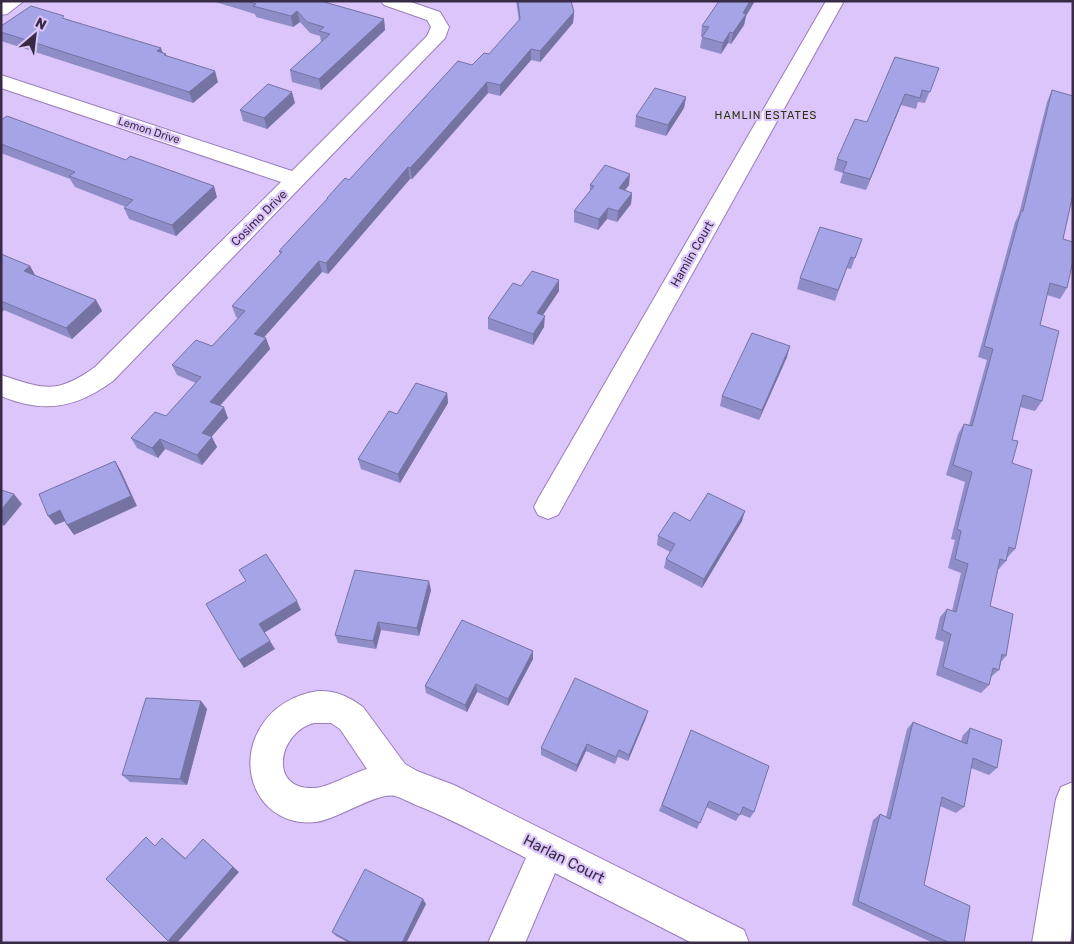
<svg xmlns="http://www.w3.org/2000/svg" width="1074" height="944" font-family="Rubik,sans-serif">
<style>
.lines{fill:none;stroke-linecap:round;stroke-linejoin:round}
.minor-casing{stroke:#997dbb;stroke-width:2}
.minor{fill:#fff;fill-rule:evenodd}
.wall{fill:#8e8dc7}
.shaded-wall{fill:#7473a2}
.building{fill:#a5a4e7;stroke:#7473a2}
.labels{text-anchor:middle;stroke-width:4.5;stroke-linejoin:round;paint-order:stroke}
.far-neighbourhood-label{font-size:11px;letter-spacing:1px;fill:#28330e;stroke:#dcc5fa}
.far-street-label{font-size:11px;fill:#372b45;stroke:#dcc5fa}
.street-label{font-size:12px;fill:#372b45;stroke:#dcc5fa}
.near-street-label{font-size:15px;fill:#372b45;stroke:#dcc5fa}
</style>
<rect width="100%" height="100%" fill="#dcc5fa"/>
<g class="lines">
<defs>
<path id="minor" d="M 24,1 L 7,14 L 1,15 L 2,1 Z
M 381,1 L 408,1 L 440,12 L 449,27 L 445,38 L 113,381 C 76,408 44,414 1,396 L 1,375 C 44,389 56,395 95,367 L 281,182 L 1,88 L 1,75 L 292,171 L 427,36 L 431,27 L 427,20 L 384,5 Z
M 826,1 L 844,1 L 558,515 L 548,519 L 538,515 L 534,507 L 538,499 Z
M 318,691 C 335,690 350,697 363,707 L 405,764 L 417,771 L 454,785 L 744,930 L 749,943 L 692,943 L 555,873 L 525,943 L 488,943 L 526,858 C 490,840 454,820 416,805 C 409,802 402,798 395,796 C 377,792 336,820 316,822 C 259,828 232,766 264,722 C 276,705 297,694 318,691 ZM 314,723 L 331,723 L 340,729 L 367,769 C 352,773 329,787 315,788 C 267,791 278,732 314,723 Z
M 1073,782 L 1073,921 L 1070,943 L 1032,943 L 1056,799 L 1061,787 Z"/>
</defs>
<use href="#minor" class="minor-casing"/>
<use href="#minor" class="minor"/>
</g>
<path class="wall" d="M 212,1 L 321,1 L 384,19 L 385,30 L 321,90 L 292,82 L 290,70 L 321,42 L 320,36 L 310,33 L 300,22 L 293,27 L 256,17 L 255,14 Z
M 516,1 L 571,1 L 574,12 L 573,23 L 540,62 L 531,60 L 500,96 L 488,93 L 425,165 L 412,179 L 410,179 L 328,274 L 322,272 L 264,337 L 270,349 L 220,406 L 228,418 L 211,437 L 217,447 L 202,465 L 165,449 L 158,458 L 137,448 L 131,438 L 166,416 L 196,383 L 177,375 L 172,365 L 212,346 L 238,318 L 236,317 L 232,306 L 280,254 L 279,251 L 327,200 L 327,198 L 349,180 L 472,65 L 489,54 L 519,21 Z
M 746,16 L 744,25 L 731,44 L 728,43 L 721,54 L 700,48 L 702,37 L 701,36 L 702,26 Z
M 65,19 L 163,53 L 167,56 L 218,82 L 193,103 L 1,41 L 1,26 Z
M 939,68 L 925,103 L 918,102 L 916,109 L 901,105 L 866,190 L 840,183 L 843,173 L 834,170 L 837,159 L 867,122 Z
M 1052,90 L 1073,96 L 1073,205 L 1071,204 L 1063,239 L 1067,288 L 1060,299 L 1047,295 L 1040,325 L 1042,401 L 1035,411 L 1020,407 L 1012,440 L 1012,463 L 1015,549 L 1007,558 L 1006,561 L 998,570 L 990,606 L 1006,656 L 1001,662 L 999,670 L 991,677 L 989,685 L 981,693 L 936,675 L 944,642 L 935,639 L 940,617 L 947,609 L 952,611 L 961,573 L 948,568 L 955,540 L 951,539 L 965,482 L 946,475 L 958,434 L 964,424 L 969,425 L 987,360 L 978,357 L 1015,222 L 1019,214 L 1047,102 Z
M 686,97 L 684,108 L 666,136 L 635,127 L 636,116 Z
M 295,103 L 267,129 L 243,121 L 240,110 Z
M 1,120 L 217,197 L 176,236 L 129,219 L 124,208 L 126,207 L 75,187 L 70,179 L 1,153 Z
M 590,185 L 629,185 L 625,190 L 632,193 L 631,204 L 617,222 L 607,219 L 598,230 L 574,222 L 574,211 L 590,191 Z
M 862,239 L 851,269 L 847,268 L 835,301 L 797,289 L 800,278 Z
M 1,254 L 30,266 L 35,275 L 96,300 L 102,311 L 72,339 L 4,310 L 1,312 Z
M 521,286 L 559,291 L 542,315 L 544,327 L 533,345 L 488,329 L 488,318 Z
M 787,357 L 759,420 L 720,406 L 722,396 Z
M 447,393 L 448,403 L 400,483 L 361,469 L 358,459 L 397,414 Z
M 690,521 L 742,521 L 702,588 L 664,568 L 666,559 L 670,552 L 657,545 L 658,536 Z
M 431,590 L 419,636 L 381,630 L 376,649 L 338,643 L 335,635 Z
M 533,651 L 533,659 L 508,706 L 477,692 L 467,712 L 426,693 L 425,686 Z
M 201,701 L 207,709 L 187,785 L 130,782 L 122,775 Z
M 646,718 L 628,761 L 618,757 L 615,764 L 586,751 L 576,772 L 541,755 L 541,748 Z
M 913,722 L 961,741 L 963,735 L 970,728 L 997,768 L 989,775 L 971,768 L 964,807 L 956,813 L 940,806 L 924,885 L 964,943 L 933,943 L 852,905 L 873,820 L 880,814 L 886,817 L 907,729 Z
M 691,730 L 754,812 L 750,818 L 740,814 L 736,821 L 706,807 L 697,829 L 659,811 Z
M 426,904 L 406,943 L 349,943 L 336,936 L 332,932 Z"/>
<path class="shaded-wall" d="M 750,1 L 755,1 L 746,16 L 744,25 L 731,44 L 733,33 L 743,13 Z
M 297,11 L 300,22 L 293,27 L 291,16 Z
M 574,12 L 573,23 L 540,62 L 540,51 Z
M 384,19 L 385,30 L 321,90 L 319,79 Z
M 730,32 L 728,43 L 721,54 L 723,43 Z
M 161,48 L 165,59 L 157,51 Z
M 531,49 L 531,60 L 500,96 L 500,85 Z
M 215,71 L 218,82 L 193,103 L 189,92 Z
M 487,82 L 488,93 L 412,179 L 410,168 Z
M 292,92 L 295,103 L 267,129 L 264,118 Z
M 905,94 L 901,105 L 866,190 L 870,179 Z
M 686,97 L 684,108 L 666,136 L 668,125 Z
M 408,167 L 410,179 L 328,274 L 326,263 Z
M 630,174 L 629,185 L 618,199 L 619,188 Z
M 214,186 L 217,197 L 176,236 L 172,225 Z
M 632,193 L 631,204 L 617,222 L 618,211 Z
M 608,208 L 607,219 L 598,230 L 599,219 Z
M 319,261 L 322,272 L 258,344 L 254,334 Z
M 30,266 L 36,277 L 24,271 Z
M 559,280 L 559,291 L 537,324 L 537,313 Z
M 96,300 L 102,311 L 72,339 L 66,328 Z
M 1,305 L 4,310 L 1,312 Z
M 545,316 L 544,327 L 533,345 L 533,334 Z
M 266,338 L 270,349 L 214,412 L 210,402 Z
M 790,346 L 787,357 L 759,420 L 762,410 Z
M 447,393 L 448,403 L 400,483 L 398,474 Z
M 224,407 L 228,418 L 206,443 L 202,433 Z
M 212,437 L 217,447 L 202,465 L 197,455 Z
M 160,439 L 165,449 L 158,458 L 152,448 Z
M 115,461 L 121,471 L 137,506 L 74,535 L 67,525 Z
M 14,494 L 22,504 L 4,526 L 1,523 L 1,510 Z
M 60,510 L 68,520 L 55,525 L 48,516 Z
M 745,511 L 742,521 L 702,588 L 704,579 Z
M 429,581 L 431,590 L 419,636 L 417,628 Z
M 297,601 L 301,610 L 264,633 L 259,624 Z
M 378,622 L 381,630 L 376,649 L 373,641 Z
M 270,641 L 275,649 L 244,668 L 239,660 Z
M 533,651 L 533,659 L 508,706 L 508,699 Z
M 476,684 L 477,692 L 467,712 L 465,705 Z
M 201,701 L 207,709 L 187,785 L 180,779 Z
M 648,711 L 646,718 L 628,761 L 629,755 Z
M 587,744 L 586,751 L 576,772 L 577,765 Z
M 162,838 L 169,844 L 192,864 L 185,859 Z
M 203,839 L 239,872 L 177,943 L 172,943 L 168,941 Z
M 423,899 L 426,904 L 406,943 L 402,943 Z"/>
<path class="building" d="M 247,1 L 321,1 L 384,19 L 319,79 L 290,70 L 330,34 L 319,31 L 324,27 L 307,22 L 297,11 L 291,16 L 253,6 L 256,4 Z
M 518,1 L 571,1 L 574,12 L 540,51 L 531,49 L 500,85 L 487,82 L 423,154 L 410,168 L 408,167 L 326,263 L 319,261 L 254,334 L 266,338 L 210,402 L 224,407 L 202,433 L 212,437 L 197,455 L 160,439 L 152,448 L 131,438 L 155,412 L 166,416 L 201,377 L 172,365 L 196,340 L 212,346 L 245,311 L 232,306 L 282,252 L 279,251 L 328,198 L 327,198 L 345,178 L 349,180 L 458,61 L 472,65 L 484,53 L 489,54 L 520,19 Z
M 719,1 L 750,1 L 743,13 L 746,14 L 733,33 L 730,32 L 723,43 L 702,37 L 709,27 L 702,26 Z
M 31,6 L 64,16 L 62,18 L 161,48 L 157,51 L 166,54 L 164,55 L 215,71 L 189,92 L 1,32 L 1,26 Z
M 895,57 L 939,68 L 930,92 L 922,90 L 920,98 L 905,94 L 870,179 L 843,172 L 847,162 L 837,159 L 855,119 L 867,122 Z
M 268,84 L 292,92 L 264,118 L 240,110 Z
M 655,88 L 686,97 L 668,125 L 636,116 Z
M 1052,90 L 1073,96 L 1073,194 L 1063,239 L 1073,242 L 1073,260 L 1067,288 L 1050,283 L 1040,325 L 1059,331 L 1042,401 L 1023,395 L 1012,440 L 1018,441 L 1012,463 L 1032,470 L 1015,549 L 1009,547 L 1006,561 L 1000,559 L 990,606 L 1013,614 L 1006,656 L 1002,654 L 999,670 L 993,668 L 989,685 L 943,667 L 951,634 L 942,630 L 947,609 L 956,612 L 968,564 L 955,559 L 961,531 L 957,529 L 972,472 L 953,465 L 964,424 L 972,426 L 993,349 L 984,346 L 1021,211 L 1023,211 Z
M 7,116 L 126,160 L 130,156 L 214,186 L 172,225 L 124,208 L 133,200 L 69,176 L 75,172 L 1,144 L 1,120 Z
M 605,165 L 630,174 L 619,188 L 632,193 L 618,211 L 608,208 L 599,219 L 574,211 L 594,186 L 590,185 Z
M 820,227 L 862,239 L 855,258 L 851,257 L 838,290 L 800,278 Z
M 1,254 L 30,266 L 24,271 L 96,300 L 66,328 L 1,301 Z
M 532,271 L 559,280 L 537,313 L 545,316 L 533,334 L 488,318 L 513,283 L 521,286 Z
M 752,333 L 790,346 L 762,410 L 722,396 Z
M 416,383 L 447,393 L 398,474 L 358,459 L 389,411 L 397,414 Z
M 115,461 L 131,496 L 67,525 L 60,510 L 48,516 L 39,494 Z
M 1,490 L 14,494 L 1,510 Z
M 708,493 L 745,511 L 704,579 L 666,559 L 675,544 L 658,536 L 674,512 L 690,521 Z
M 266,554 L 297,601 L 259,624 L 270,641 L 239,660 L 206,604 L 246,581 L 239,570 Z
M 355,570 L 429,581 L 417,628 L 378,622 L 373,641 L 335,635 Z
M 462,620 L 533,651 L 508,699 L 476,684 L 465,705 L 425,686 Z
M 575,678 L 648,711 L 629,755 L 619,750 L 616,757 L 587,744 L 577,765 L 541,748 Z
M 146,698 L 201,701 L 180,779 L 122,775 Z
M 913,722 L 967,744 L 970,728 L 1002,740 L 997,768 L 973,758 L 964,807 L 942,797 L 924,885 L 970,906 L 964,943 L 950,943 L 858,901 L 880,814 L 890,819 Z
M 691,730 L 769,766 L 754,812 L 743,807 L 740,815 L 709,801 L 700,823 L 662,805 Z
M 146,837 L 155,846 L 162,838 L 185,859 L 203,839 L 233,867 L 168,941 L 106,879 Z
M 365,869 L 423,899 L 402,943 L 352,943 L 332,932 Z"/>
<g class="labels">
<g class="far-neighbourhood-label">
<text x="766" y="119">HAMLIN ESTATES</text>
</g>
<g class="far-street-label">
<text transform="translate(149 130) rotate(18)" y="4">Lemon Drive</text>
</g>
<g class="street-label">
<text transform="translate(259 218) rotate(-45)" y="4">Cosimo Drive</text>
<text transform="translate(692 254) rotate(-60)" y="4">Hamlin Court</text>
</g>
<g class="near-street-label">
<text transform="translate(564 859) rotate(27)" y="5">Harlan Court</text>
</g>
</g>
<rect width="1074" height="944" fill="none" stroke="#372b45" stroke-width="5"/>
<g transform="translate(35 35) rotate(28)" stroke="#dcc5fa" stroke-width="4" paint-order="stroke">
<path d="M0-4L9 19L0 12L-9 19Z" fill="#372b45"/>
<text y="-8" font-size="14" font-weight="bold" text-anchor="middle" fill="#372b45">N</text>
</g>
</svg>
